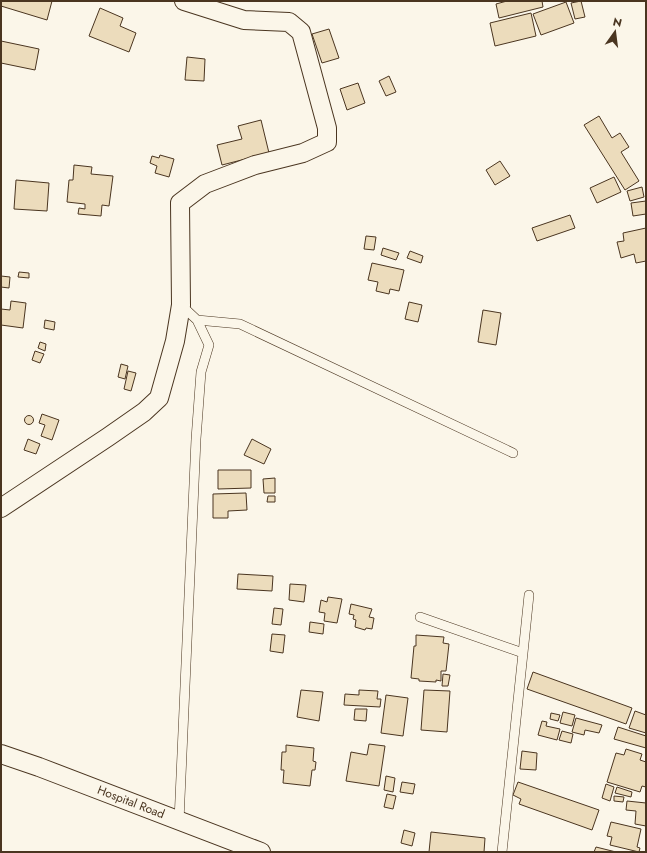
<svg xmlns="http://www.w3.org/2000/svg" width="647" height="853" font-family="Jost,sans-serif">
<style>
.building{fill:#ecdcbc;stroke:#4a3520}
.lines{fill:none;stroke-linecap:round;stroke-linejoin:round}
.service-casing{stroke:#4a3520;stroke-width:10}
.minor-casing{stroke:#4a3520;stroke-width:20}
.service{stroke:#fbf6e9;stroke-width:9}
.minor{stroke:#fbf6e9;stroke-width:18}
.labels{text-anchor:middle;stroke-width:3;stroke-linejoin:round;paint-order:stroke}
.street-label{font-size:12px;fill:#4a3520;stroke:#fbf6e9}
</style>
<rect width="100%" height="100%" fill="#fbf6e9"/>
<path class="building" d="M 1,1 L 52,1 L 47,20 L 1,6 Z
M 507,1 L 542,1 L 543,7 L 499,18 L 496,4 Z
M 581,1 L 585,17 L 575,19 L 571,3 Z
M 566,2 L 574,23 L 541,35 L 533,14 Z
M 100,8 L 123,18 L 120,26 L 136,33 L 129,52 L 89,36 Z
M 531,13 L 536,36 L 495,46 L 490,23 Z
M 329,29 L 339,58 L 322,63 L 312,34 Z
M 1,41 L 39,49 L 35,70 L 1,63 Z
M 187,57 L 205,59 L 204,81 L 185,80 Z
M 389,76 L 396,92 L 386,96 L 379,81 Z
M 358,83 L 365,103 L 347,110 L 340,89 Z
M 599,116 L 612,138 L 620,133 L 629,147 L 621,152 L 639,181 L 625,190 L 584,125 Z
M 261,120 L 269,153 L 222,165 L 217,145 L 242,139 L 238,126 Z
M 160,155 L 174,159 L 169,177 L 155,173 L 157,166 L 150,163 L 152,156 L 159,158 Z
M 500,161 L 510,176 L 495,185 L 486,170 Z
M 74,165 L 92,167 L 91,174 L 113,176 L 109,206 L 102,205 L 101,216 L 78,214 L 79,208 L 85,209 L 85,204 L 67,202 L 69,180 L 73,180 Z
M 614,177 L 621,192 L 597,203 L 590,188 Z
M 16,180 L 49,183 L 47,211 L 14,209 Z
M 642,187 L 644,197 L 630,201 L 627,191 Z
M 646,201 L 646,214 L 633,216 L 631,203 Z
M 570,215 L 575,228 L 537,241 L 532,228 Z
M 646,228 L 646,261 L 636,263 L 634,254 L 621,258 L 617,242 L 624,241 L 623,233 Z
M 366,236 L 376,237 L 374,250 L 364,249 Z
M 383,248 L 399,253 L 396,260 L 381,255 Z
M 410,251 L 423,256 L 421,263 L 407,258 Z
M 372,263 L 404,270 L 399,291 L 390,289 L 389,294 L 376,291 L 378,282 L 368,280 Z
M 19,272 L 29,273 L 29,278 L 18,277 Z
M 1,276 L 10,277 L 9,288 L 1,287 Z
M 11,301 L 26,303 L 23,328 L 1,325 L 1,309 L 10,310 Z
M 409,302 L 422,305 L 418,322 L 405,319 Z
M 483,310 L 501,313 L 496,345 L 478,342 Z
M 45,320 L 55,322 L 54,330 L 44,328 Z
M 40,342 L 46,344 L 45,351 L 38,348 Z
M 35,351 L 44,354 L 40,363 L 32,360 Z
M 121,364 L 128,366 L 125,379 L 118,377 Z
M 128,371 L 136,373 L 131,391 L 124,389 Z
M 42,414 L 59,420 L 52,440 L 41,436 L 45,425 L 39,423 Z
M24.5 420a4.5 4.5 0 1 1 9 0a4.5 4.5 0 1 1-9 0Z
M 28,439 L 40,444 L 36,454 L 24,450 Z
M 252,439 L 271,449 L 264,464 L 244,455 Z
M 218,470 L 251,470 L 251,488 L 218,489 Z
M 275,478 L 275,493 L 264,493 L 263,479 Z
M 246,493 L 247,510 L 228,511 L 228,518 L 213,518 L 213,494 Z
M 268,496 L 275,496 L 275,502 L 267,502 Z
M 238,574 L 273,576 L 272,591 L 237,589 Z
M 290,584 L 306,585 L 304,602 L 289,600 Z
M 328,597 L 342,599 L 337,623 L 324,621 L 325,613 L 319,612 L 321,600 L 327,602 Z
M 351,604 L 372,609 L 369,617 L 374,618 L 372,629 L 366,628 L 365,630 L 355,627 L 356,620 L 353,619 L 354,615 L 349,614 Z
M 274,608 L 283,609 L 281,625 L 272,624 Z
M 310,622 L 324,624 L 323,634 L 309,632 Z
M 272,634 L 285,635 L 283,653 L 270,651 Z
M 416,635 L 444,637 L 443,643 L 449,644 L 446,671 L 441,671 L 441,681 L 436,680 L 436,682 L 419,681 L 419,679 L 411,678 L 414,646 L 416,646 Z
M 533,672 L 632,708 L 626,724 L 527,689 Z
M 443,674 L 450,675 L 448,686 L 442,686 Z
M 301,690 L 323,692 L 319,721 L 297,717 Z
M 359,690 L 378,691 L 377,699 L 381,699 L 380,707 L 344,705 L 345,694 L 359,695 Z
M 424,690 L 450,691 L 447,732 L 421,730 Z
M 386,695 L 408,698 L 403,736 L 381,733 Z
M 355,709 L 367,709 L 366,721 L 354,720 Z
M 635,711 L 646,715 L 646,733 L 629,728 Z
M 563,712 L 575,715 L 572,726 L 560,723 Z
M 551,713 L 560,715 L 558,721 L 550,719 Z
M 576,718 L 602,725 L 599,733 L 585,730 L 584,735 L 572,732 Z
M 542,721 L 547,722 L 546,726 L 560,729 L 557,740 L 538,735 Z
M 618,727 L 646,736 L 646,748 L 614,739 Z
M 562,731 L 573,734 L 571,743 L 559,740 Z
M 369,744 L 385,746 L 379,786 L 346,781 L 351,752 L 367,755 Z
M 286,745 L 314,748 L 313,761 L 316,762 L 315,770 L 312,770 L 310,786 L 283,783 L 284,770 L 281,770 L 282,752 L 286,752 Z
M 626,749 L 642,754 L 640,760 L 646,762 L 646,787 L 642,786 L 640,792 L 607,782 L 616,753 L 624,755 Z
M 522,751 L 537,753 L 536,770 L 520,769 Z
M 386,776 L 395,778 L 393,792 L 384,790 Z
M 402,782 L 415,784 L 413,794 L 400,792 Z
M 518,782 L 599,810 L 592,830 L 519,804 L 521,799 L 513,795 Z
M 606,784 L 614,787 L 610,801 L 602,798 Z
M 617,787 L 632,792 L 631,797 L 615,793 Z
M 387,794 L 396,796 L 393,809 L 384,807 Z
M 614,796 L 624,797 L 623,802 L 614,801 Z
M 627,801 L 646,803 L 646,826 L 635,824 L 636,811 L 626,810 Z
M 611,822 L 641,829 L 637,847 L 640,848 L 639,852 L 610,845 L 612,837 L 607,836 Z
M 404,830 L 415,833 L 412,846 L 401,843 Z
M 431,832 L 485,838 L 484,852 L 429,852 Z
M 596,847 L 616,852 L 594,852 Z"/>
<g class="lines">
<defs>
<path id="service" d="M 197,320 L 240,324 L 513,453
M 420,617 L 523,653 L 502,852
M 523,653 L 529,595
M 179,821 L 196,439 L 201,372 L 209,345 L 197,320 L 181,305"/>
<path id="minor" d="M 1,508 L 108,437 L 144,412 L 159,398 L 175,341 L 181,305 L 180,203 L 205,184 L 255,165 L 303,153 L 327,142 L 327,128 L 301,32 L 289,22 L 244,20 L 184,1
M 1,754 L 39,767 L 261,852"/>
</defs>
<use href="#service" class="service-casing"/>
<use href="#minor" class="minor-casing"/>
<use href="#service" class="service"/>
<use href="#minor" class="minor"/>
</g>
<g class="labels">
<g class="street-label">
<text transform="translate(131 802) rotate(21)" y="4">Hospital Road</text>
</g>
</g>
<rect width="647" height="853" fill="none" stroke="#4a3520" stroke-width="4"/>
<g transform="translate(615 32) rotate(14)" stroke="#fbf6e9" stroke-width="3" paint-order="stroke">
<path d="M0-3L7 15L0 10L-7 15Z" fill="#4a3520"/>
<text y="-6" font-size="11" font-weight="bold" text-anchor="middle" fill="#4a3520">N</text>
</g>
</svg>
